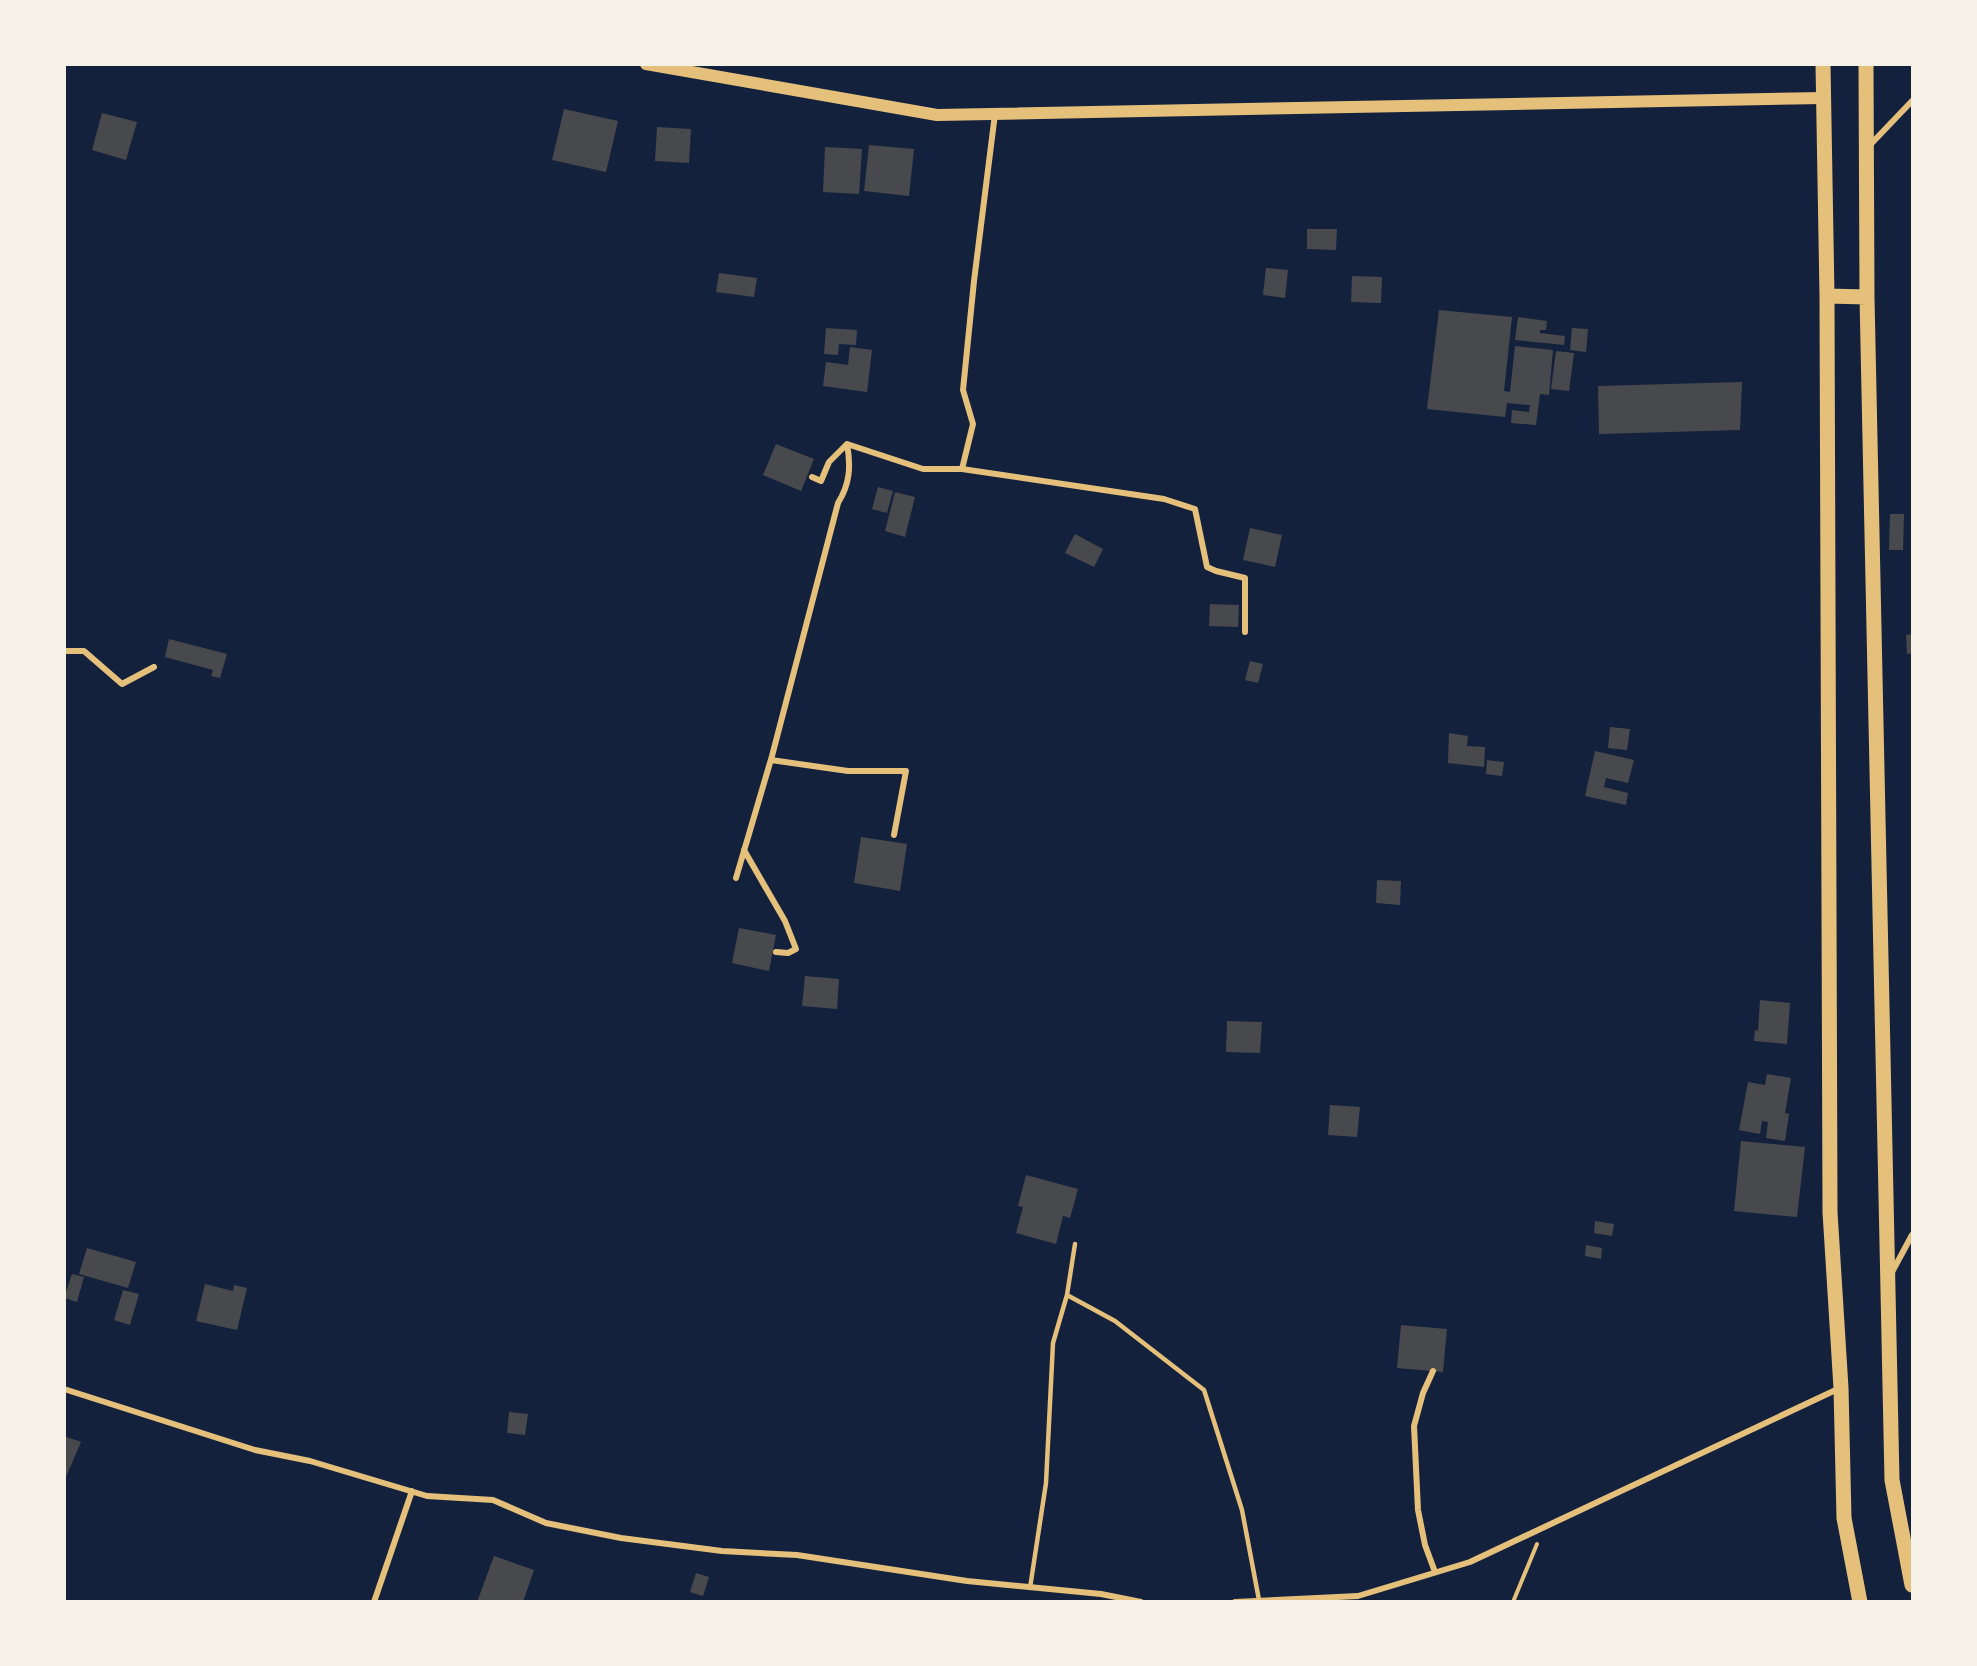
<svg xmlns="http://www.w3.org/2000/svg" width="1977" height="1666" font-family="'DejaVu Sans',sans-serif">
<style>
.building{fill:#48494c}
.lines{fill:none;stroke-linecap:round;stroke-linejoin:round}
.path{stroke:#e5c07b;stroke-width:4}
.service{stroke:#e5c07b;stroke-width:4.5}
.minor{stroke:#e5c07b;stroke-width:6}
.secondary{stroke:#e5c07b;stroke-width:12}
.primary{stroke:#e5c07b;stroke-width:15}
</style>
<rect width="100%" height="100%" fill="#14213d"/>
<path class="building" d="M 564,109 L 618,121 L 606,172 L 552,160 Z
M 102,113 L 137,122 L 126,160 L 92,150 Z
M 657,127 L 691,129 L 689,163 L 655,161 Z
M 869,145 L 914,149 L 909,196 L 864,191 Z
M 825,147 L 862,149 L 859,194 L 823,192 Z
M 1307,229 L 1337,229 L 1336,250 L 1307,249 Z
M 1266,268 L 1288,270 L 1285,298 L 1263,295 Z
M 719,273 L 757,278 L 754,297 L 716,292 Z
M 1352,276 L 1382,277 L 1381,303 L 1351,302 Z
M 1439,310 L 1512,317 L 1504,391 L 1510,392 L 1515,346 L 1553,350 L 1549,395 L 1540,394 L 1536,425 L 1511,423 L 1512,410 L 1529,412 L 1530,405 L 1507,403 L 1505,417 L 1427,409 Z
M 1518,317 L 1547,321 L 1546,330 L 1540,330 L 1540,333 L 1565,336 L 1564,345 L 1515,340 Z
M 826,328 L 857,330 L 856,345 L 839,344 L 838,355 L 824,354 Z
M 1572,328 L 1588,329 L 1586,352 L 1570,350 Z
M 850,347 L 872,350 L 867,392 L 823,386 L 826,362 L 848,365 Z
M 1556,351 L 1574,353 L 1569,391 L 1551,389 Z
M 1742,382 L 1740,430 L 1599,434 L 1598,386 Z
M 776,444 L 814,459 L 801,491 L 763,475 Z
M 878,487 L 893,491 L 887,513 L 872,509 Z
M 895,492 L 915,497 L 905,537 L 885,531 Z
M 1890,514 L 1904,514 L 1903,550 L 1889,550 Z
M 1250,528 L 1282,535 L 1275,567 L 1243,560 Z
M 1075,534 L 1103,549 L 1094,567 L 1065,553 Z
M 1210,604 L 1239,605 L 1238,627 L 1209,626 Z
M 1912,634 L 1912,653 L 1907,654 L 1906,635 Z
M 169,639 L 227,654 L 220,678 L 211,676 L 213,670 L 165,657 Z
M 1250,661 L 1263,664 L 1258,683 L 1245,680 Z
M 1610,727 L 1630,729 L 1627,750 L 1608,748 Z
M 1449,733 L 1468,736 L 1467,746 L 1485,747 L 1484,767 L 1448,763 Z
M 1595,751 L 1634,760 L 1628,783 L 1606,778 L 1604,787 L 1628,793 L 1626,805 L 1585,796 Z
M 1487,760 L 1504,762 L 1502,776 L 1486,774 Z
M 861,837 L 907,844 L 900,891 L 854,883 Z
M 1377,880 L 1401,881 L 1400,905 L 1376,903 Z
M 739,928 L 776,935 L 769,971 L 732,963 Z
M 805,976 L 839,979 L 837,1009 L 802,1006 Z
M 1760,1000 L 1790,1003 L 1787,1044 L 1754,1041 L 1755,1030 L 1758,1031 Z
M 1227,1021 L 1262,1022 L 1260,1053 L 1226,1052 Z
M 1767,1074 L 1791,1078 L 1785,1113 L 1789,1114 L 1785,1141 L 1766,1138 L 1768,1122 L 1762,1121 L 1760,1134 L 1739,1130 L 1748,1082 L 1765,1085 Z
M 1330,1105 L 1360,1107 L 1357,1137 L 1328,1135 Z
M 1741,1141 L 1805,1147 L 1797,1217 L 1734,1211 Z
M 1026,1175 L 1078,1189 L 1070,1218 L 1063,1216 L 1056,1244 L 1016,1233 L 1023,1207 L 1018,1206 Z
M 1595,1221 L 1614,1224 L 1612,1236 L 1594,1233 Z
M 1586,1245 L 1602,1248 L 1601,1259 L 1585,1256 Z
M 87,1248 L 136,1262 L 128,1288 L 79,1274 Z
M 72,1274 L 84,1277 L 77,1302 L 64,1298 Z
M 205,1284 L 233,1291 L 234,1285 L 247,1288 L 237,1330 L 196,1321 Z
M 123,1290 L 139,1294 L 130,1325 L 114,1320 Z
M 1401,1325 L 1447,1329 L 1443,1372 L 1397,1368 Z
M 509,1412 L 528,1414 L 525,1435 L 507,1433 Z
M 64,1436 L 81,1442 L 65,1479 L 64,1479 Z
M 494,1556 L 534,1570 L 523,1602 L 477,1602 Z
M 696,1573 L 709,1577 L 703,1596 L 690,1592 Z"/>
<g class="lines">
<path class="path" d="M 1513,1602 L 1537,1544"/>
<path class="service" d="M 1075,1244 L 1067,1295 L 1115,1321 L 1204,1390 L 1242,1510 L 1259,1600
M 1030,1588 L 1046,1483 L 1053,1343 L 1067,1295"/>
<path class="minor" d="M 995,114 L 974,281 L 963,390 L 973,424 L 962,469 L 1164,499 L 1195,509 L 1207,567 L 1216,571 L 1245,578 L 1245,632
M 1870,145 L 1912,101
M 812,477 L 821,481 L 829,462 L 847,444 L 923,469 L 962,469
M 64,651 L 84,651 L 122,684 L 154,667
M 771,760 L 848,771 L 906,771 L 894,835
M 744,850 L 785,921 L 796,949 L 788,953 L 776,952
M 736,878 L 772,756 L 838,503 C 850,484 851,466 847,444
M 1891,1274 L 1912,1235
M 1433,1371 L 1423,1393 L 1414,1426 L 1418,1510 L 1425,1545 L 1435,1572
M 64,1389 L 255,1450 L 310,1461 L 427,1496 L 493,1500 L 546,1523 L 621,1538 L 722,1551 L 797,1555 L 967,1581 L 1101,1594 L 1141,1602
M 374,1602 L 412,1491
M 1235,1602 L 1358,1596 L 1470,1562 L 1840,1388"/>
<path class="secondary" d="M 646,64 L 937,115 L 1823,98"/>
<path class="primary" d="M 1823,64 L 1827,296 L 1830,1212 L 1841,1388 L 1844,1518 L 1860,1602
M 1866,64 L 1867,297 L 1892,1480 L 1912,1585
M 1827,296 L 1867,297"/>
</g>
<rect width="1977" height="1666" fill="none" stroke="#f6f1e7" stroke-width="132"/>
</svg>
